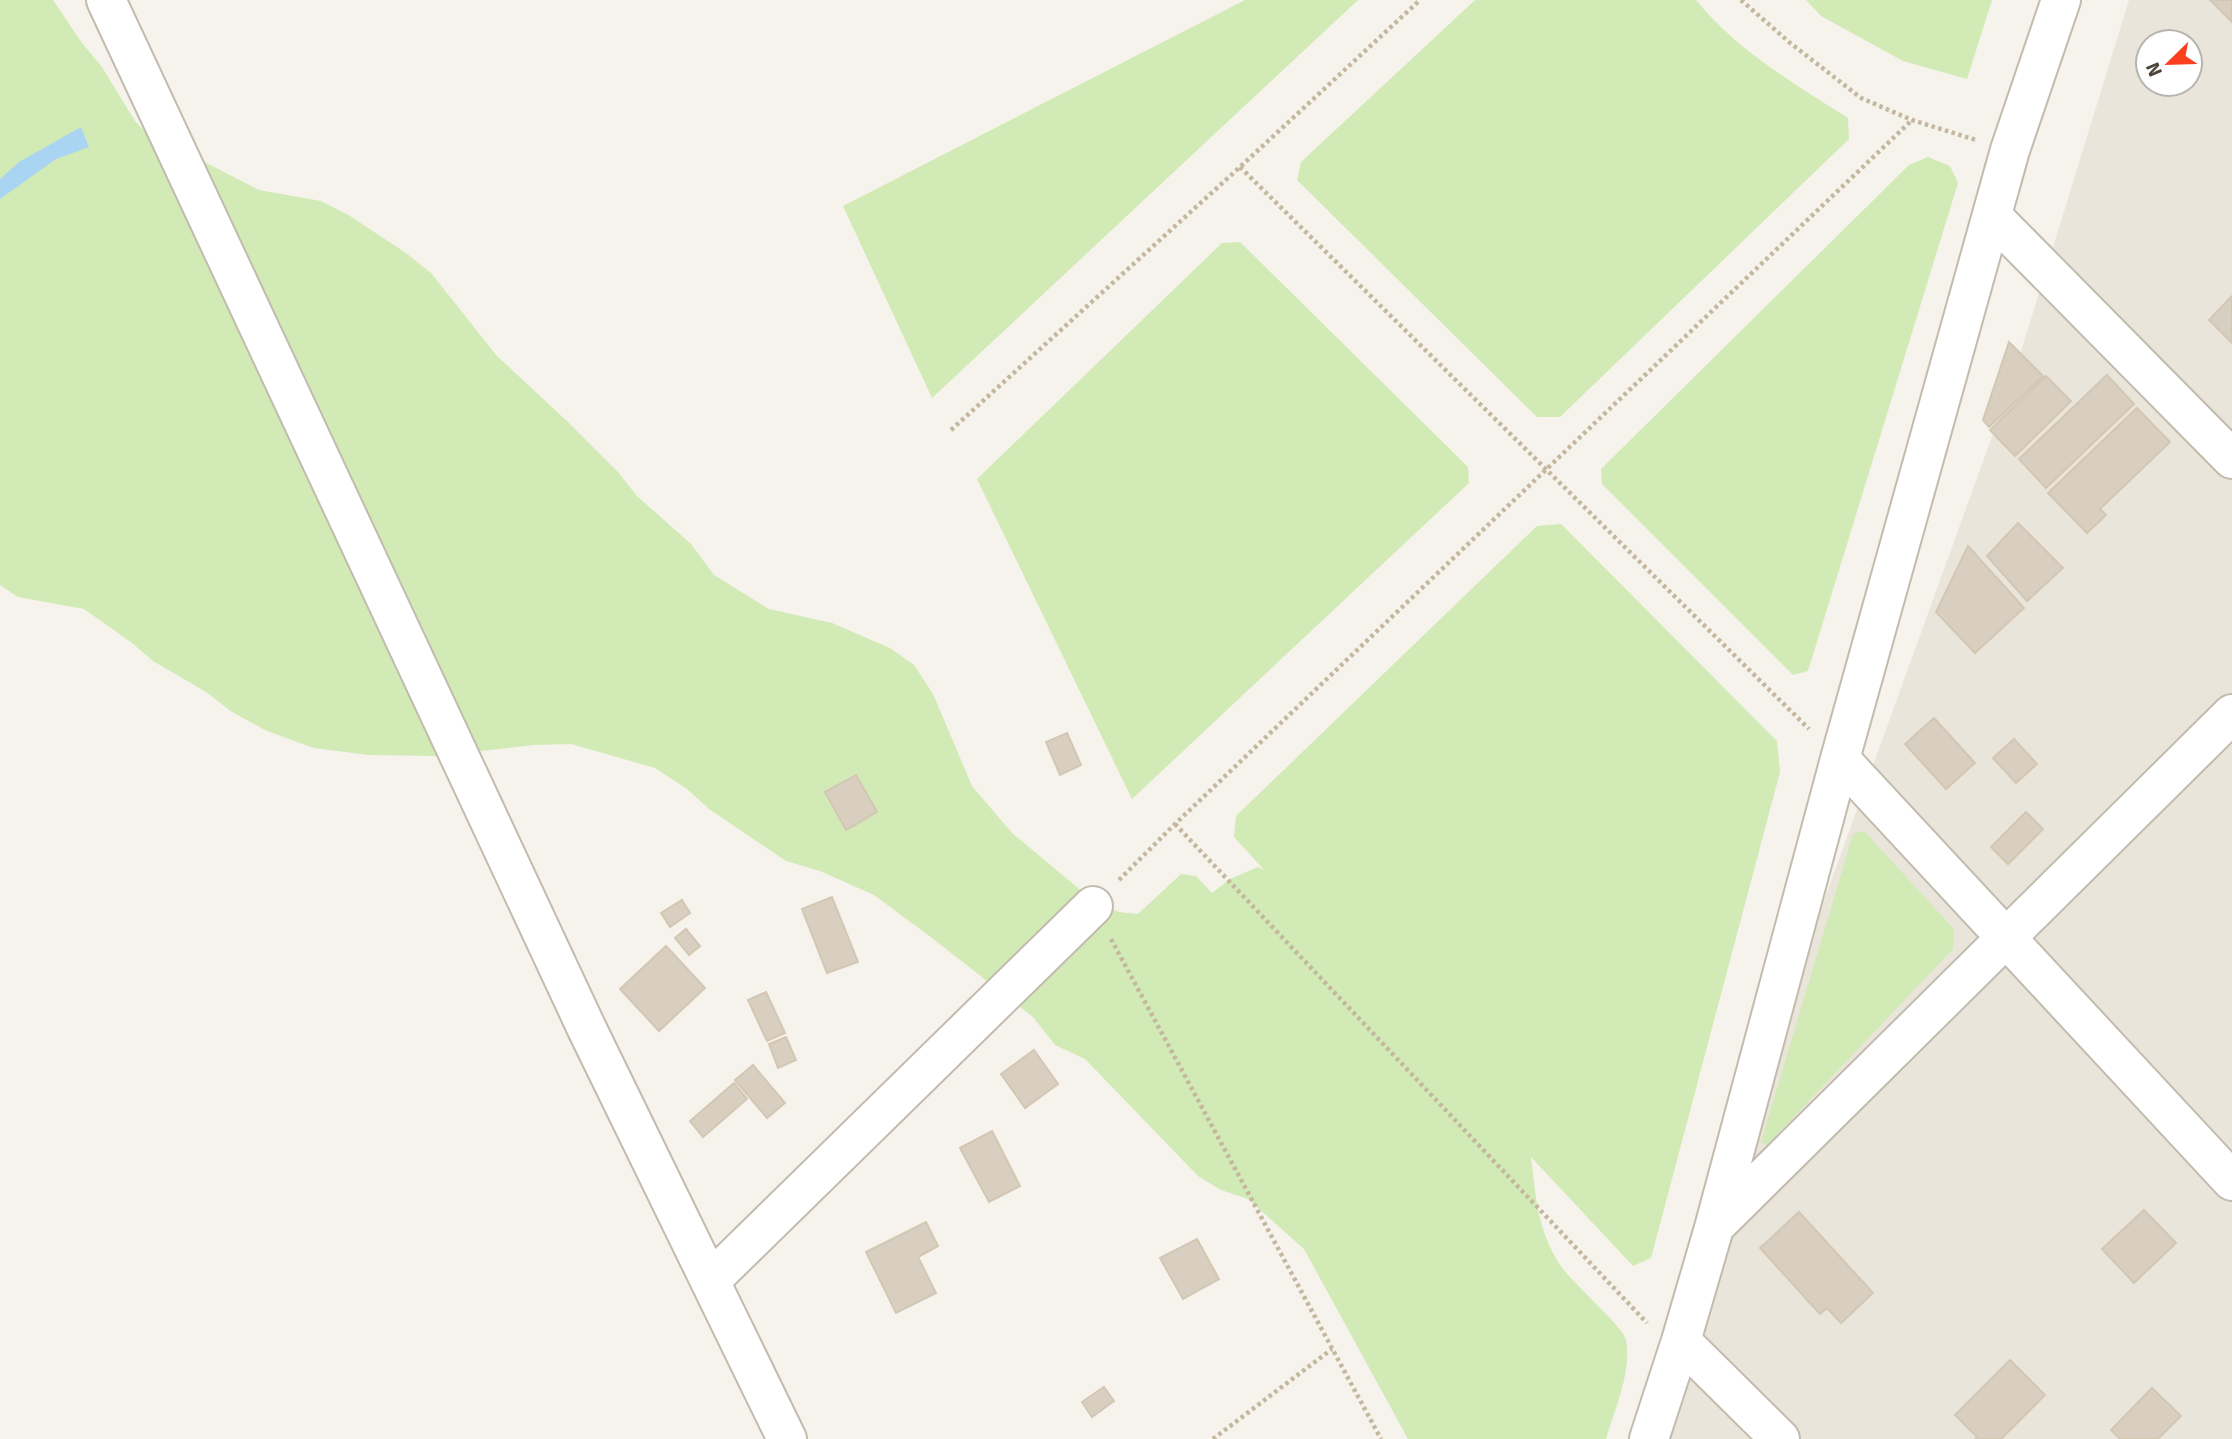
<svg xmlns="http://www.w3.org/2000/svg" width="2232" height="1439" font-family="Signika,sans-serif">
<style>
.residential{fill:#eae5da;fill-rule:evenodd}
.green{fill:#d2eab5}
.water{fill:#a9d4f2}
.building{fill:#d8cfc1;stroke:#d3c7b4;stroke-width:2}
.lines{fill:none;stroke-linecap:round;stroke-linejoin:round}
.minor-casing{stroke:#c2bbae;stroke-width:42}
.path{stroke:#c4b79f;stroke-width:4.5;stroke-dasharray:3.5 3.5;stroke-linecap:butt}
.minor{stroke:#fff;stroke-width:38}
</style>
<rect width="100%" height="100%" fill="#f6f3ec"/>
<path class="residential" d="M 2129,0 L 2232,0 L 2232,1439 L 1629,1439 L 2010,387 ZM 2148,42 L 2190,42 L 2190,84 L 2148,84 Z"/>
<path class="green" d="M 0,0 L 53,0 L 82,43 L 102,67 L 135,121 L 160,148 L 191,155 L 259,190 L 321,201 L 350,216 L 406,253 L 431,273 L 497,356 L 569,423 L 617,471 L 637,496 L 691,544 L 714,575 L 769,609 L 832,623 L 890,648 L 914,665 L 933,694 L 972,786 L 1012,833 L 1090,898 L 1119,912 L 1138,914 L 1181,874 L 1196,876 L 1212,893 L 1230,879 L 1258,867 L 1265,871 L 1234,837 L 1236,816 L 1537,526 L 1561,524 L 1777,741 L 1780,772 L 1651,1258 L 1633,1266 L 1531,1157 C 1536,1198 1537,1228 1560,1265 C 1571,1282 1623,1326 1626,1340 C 1632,1372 1615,1408 1606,1439 L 1408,1439 L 1304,1249 L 1248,1199 L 1221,1190 L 1198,1176 L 1085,1059 L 1055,1045 L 1033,1017 L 932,938 L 874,895 L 820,871 L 786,861 L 709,809 L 687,789 L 655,768 L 571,744 L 534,745 L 439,756 L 368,755 L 314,748 L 267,731 L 232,712 L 206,692 L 153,661 L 132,643 L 84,609 L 18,597 L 0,585 Z
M 1245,0 L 1358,0 L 932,398 L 843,206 Z
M 1475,0 L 1696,0 C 1736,50 1795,84 1848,118 L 1849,139 L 1560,417 L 1537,417 L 1297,180 L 1301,162 Z
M 1806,0 L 1992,0 L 1967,79 L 1903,61 L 1821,16 Z
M 1928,157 L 1950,166 L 1958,183 L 1808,671 L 1793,675 L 1602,484 L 1601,469 L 1909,165 Z
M 1240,242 L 1468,467 L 1469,483 L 1132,799 L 977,479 L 1222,243 Z
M 1864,831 L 1954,929 L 1953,949 L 1767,1145 L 1761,1142 L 1853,834 Z"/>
<path class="water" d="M 81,127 L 89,147 L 56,159 L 0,199 L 0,179 L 19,162 Z"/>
<path class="building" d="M 2210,0 L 2232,0 L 2232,22 Z
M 2232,296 L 2232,343 L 2209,320 Z
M 2009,342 L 2043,376 L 1989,427 L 1983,420 Z
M 2107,375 L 2134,404 L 2046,488 L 2019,459 Z
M 2046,376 L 2071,401 L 2015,456 L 1990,430 Z
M 2137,408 L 2170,442 L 2100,509 L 2106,515 L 2087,533 L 2048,493 Z
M 2018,523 L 2063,568 L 2027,601 L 1987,556 Z
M 1968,546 L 2024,608 L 1975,653 L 1936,612 Z
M 1934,718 L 1975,763 L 1946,789 L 1905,744 Z
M 1067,733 L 1081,765 L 1060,775 L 1046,742 Z
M 2014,739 L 2037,764 L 2016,783 L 1993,758 Z
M 856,775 L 877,812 L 846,830 L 825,792 Z
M 2026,812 L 2043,829 L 2008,864 L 1991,847 Z
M 832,897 L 858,962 L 827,973 L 802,909 Z
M 682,900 L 690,913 L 670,927 L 661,913 Z
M 686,929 L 700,946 L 689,955 L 675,938 Z
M 666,946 L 705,988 L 659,1031 L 620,989 Z
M 766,992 L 785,1033 L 767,1041 L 748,1000 Z
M 786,1037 L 796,1060 L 778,1068 L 769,1044 Z
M 1034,1050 L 1058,1084 L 1025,1108 L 1001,1074 Z
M 753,1065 L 785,1103 L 767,1118 L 735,1080 Z
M 734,1083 L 747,1099 L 703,1137 L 690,1121 Z
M 992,1131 L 1020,1186 L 989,1202 L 960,1148 Z
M 2144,1210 L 2176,1243 L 2134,1283 L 2102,1249 Z
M 1799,1212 L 1873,1293 L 1841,1323 L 1827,1308 L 1820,1314 L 1760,1248 Z
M 926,1222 L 938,1246 L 918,1257 L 936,1293 L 896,1313 L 866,1252 Z
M 1197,1239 L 1219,1279 L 1183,1299 L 1160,1258 Z
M 2010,1360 L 2045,1395 L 2001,1439 L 1975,1439 L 1977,1437 L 1955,1415 Z
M 1104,1387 L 1114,1401 L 1092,1417 L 1082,1402 Z
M 2152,1388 L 2181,1416 L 2158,1439 L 2120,1439 L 2111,1430 Z"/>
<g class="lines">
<defs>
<path id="minor" d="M 106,0 L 587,1029 L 787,1439
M 1993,217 L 2232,459
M 1840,759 L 2232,1181
M 1715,1226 L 2232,714
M 710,1281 L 1093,906
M 1681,1341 L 1780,1439
M 1649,1439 L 1681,1341 L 1714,1228 L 1840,759 L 2010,150 L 2061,0"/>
</defs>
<use href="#minor" class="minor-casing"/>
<path class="path" d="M 1741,0 L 1789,42 L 1861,98 L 1912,120 L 1976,140
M 1240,167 L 1809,729
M 951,430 L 1240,167 L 1420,0
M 1175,824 L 1647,1323
M 1119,880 L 1175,824 L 1912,120
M 1111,939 L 1381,1439
M 1213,1439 L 1332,1349"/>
<use href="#minor" class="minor"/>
</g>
<g transform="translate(2169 63) rotate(247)"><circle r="33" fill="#ffffff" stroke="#b7b4b0" stroke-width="2"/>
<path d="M0-5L12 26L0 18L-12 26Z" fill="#fc3f1d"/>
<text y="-10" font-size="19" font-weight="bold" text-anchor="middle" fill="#4b4439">N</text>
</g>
</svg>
